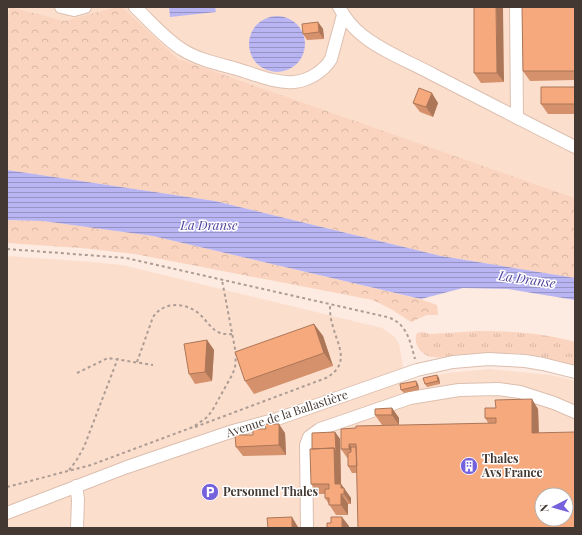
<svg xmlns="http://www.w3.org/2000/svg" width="582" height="535" font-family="'Playfair Display',serif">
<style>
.built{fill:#fcdecd;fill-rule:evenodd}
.grass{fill:url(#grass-tufts)}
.forest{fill:url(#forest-crowns)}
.water{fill:url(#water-rules)}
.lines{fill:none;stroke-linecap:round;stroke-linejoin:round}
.minor-casing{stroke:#dcbfaf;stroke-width:14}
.path{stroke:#ac9c93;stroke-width:2;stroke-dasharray:3 3;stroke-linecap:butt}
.minor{stroke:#fff;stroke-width:12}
.wall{fill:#d4916c}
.shaded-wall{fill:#ac7658}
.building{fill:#f6a97d;stroke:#ac7658;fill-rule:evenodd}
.labels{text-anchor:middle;stroke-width:3;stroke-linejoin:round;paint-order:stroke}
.street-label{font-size:12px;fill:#443932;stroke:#fff}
.poi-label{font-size:12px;font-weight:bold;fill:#443932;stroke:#fff;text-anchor:start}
.water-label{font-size:13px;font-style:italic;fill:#51439b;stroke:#fff}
</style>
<defs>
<pattern id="grass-tufts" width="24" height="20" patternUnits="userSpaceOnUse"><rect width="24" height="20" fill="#fad4bf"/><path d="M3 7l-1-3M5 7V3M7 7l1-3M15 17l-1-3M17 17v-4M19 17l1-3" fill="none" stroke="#d8b7a5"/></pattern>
<pattern id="forest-crowns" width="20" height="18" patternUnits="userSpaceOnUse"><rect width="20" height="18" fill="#fad4bf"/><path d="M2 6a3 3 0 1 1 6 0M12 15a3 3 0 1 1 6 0" fill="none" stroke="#d8b7a5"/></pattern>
<pattern id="water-rules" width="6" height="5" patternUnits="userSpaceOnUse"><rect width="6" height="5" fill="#b8b5f2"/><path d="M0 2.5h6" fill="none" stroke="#9794c5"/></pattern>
</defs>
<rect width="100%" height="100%" fill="#fdeae0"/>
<path class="built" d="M 7,7 L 575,7 L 575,198 L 220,74 L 7,21 L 8,15 L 7,14 Z
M 7,256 L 93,262 L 122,265 L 382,328 L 395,337 L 399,344 L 406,382 L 447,373 L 489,369 L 551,375 L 575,381 L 575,528 L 7,528 ZM 542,495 L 566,495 L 566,519 L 542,519 Z"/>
<path class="grass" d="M 479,331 C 511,331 544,333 575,342 L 575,365 C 554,360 533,354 511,353 C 497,353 482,353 468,354 C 456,354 440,360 428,356 C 419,352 413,342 417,333 L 423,332 L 430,334 Z"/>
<path class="forest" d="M 10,7 L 64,21 L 117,7 L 122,7 L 178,59 L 575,198 L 575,278 L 441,256 L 215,201 L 7,170 L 7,21 Z
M 7,220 L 43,221 L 153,236 L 420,299 L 437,305 L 438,315 L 427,315 L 411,322 L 391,309 L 373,300 L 135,254 L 81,248 L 7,243 Z"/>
<path class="water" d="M 169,7 L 215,7 L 216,12 L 170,17 Z
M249 44a28 28 0 1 1 56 0a28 28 0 1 1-56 0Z
M 7,170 L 215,201 L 441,256 L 575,278 L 575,300 L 508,289 L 463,288 L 421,299 L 153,236 L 43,221 L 7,220 Z"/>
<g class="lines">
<defs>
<path id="minor" d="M 61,7 L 74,10 L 85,7
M 135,7 C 150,21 165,39 183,50 C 199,60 219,64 237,69 C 254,74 277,84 294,82 C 308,81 324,71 331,59 L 343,15
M 339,7 C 345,18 352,27 362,35 C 383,52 410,62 434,75 C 481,99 527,123 575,147
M 516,7 L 517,118
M 76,486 L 78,499 L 77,528
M 7,513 L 127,467 L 233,431 L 277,419 L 417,370 L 453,362 L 489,359 L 525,361 L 543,364 L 575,372
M 307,528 L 306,445 L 309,437 L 320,429 L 410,398 L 459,390 L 498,389 L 520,392 L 554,403 L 575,412"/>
</defs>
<use href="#minor" class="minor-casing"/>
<path class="path" d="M 7,249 L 126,258 L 387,317 C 407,323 410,341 415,359
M 137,362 L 153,317 C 163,302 183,302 197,312 C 210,322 212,336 232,334
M 77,373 L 108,358 L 153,365
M 195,427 L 326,378 C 352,363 337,345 332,323 C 330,317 330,310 330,304
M 69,470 L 76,461 L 84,447 L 118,358
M 7,487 L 91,465 L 193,427 L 206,418 L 212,411 L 232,375 L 235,368 L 236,354 L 222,280"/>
<use href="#minor" class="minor"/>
</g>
<path class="wall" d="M 474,7 L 504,82 L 481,83 L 474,73 Z
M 575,7 L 575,80 L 530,81 L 523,71 Z
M 318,22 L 323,29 L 324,39 L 307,40 L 303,34 Z
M 575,87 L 575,114 L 548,114 L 541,104 Z
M 413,103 L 438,103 L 433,117 L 420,112 Z
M 314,324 L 323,336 L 333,366 L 254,394 L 245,381 Z
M 207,340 L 214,350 L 212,381 L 195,384 L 189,374 Z
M 437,375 L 439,378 L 440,384 L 427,387 L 425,384 Z
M 418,384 L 419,390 L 404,393 L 401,390 Z
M 392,408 L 399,418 L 399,425 L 382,425 L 375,415 Z
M 538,409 L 539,433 L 357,473 L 352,473 L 348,466 L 348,459 L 341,449 L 341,429 L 489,424 L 485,418 Z
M 335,432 L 340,439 L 341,484 L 351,498 L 351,504 L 348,504 L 348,515 L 336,515 L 325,498 L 325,494 L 318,494 L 311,484 L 312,449 Z
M 285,433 L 286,455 L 243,456 L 236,447 Z"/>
<path class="shaded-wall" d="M 496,7 L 503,7 L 504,82 L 497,73 Z
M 318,22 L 323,29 L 324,39 L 319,32 Z
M 432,93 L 438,103 L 433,117 L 426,107 Z
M 314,324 L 323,336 L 333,366 L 324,353 Z
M 207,340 L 214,350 L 212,381 L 205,372 Z
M 437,375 L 439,378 L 440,384 L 438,381 Z
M 416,381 L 418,384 L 419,390 L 417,386 Z
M 532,399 L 538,409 L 539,443 L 532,433 Z
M 392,408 L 399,418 L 399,425 L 392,415 Z
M 279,424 L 285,433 L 286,455 L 279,445 Z
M 335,432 L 340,439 L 341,484 L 351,498 L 351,504 L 344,494 L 335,484 L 334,448 Z
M 349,444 L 356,454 L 356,459 L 349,449 Z
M 341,494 L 348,504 L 348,515 L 341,505 Z
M 292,517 L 298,527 L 298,528 L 292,528 Z
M 342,517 L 349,526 L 349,528 L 342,528 Z"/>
<path class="building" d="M 474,7 L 496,7 L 497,73 L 474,73 Z
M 522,7 L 575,7 L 575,71 L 523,71 Z
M 318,22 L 319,32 L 303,34 L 302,24 Z
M 541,87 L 575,87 L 575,104 L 541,104 Z
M 419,88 L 432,93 L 426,107 L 413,103 Z
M 314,324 L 324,353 L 245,381 L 235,352 Z
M 207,340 L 205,372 L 189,374 L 184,344 Z
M 437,375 L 438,381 L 425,384 L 423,378 Z
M 416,381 L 417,386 L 401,390 L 400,384 Z
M 532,399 L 532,433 L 575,432 L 575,528 L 358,528 L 356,444 L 349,444 L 349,449 L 341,449 L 341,429 L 356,428 L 356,426 L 496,423 L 496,418 L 485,418 L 485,408 L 496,408 L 495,400 ZM 542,495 L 566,495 L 566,519 L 542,519 Z
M 392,408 L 392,415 L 375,415 L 375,409 Z
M 265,424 L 279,424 L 279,445 L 236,447 L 235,435 L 253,435 L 253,429 L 266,429 Z
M 335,432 L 336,452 L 334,448 L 312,449 L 312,433 Z
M 351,447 L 356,447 L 357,466 L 348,466 L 348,453 L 351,452 Z
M 334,448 L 335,484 L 341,484 L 341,488 L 344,488 L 344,494 L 341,494 L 341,505 L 329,505 L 329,498 L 325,498 L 325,489 L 329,489 L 329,484 L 311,484 L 310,449 Z
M 292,517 L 292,528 L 268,528 L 267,518 Z
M 331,517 L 342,517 L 342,528 L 327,528 L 327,523 L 331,523 Z"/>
<defs>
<symbol id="building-disc" viewBox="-11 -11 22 22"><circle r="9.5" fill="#7561dc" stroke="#fff"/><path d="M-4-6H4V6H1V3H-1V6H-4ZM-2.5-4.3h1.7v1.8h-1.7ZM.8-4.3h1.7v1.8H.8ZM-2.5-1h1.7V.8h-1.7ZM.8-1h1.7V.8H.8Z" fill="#fff"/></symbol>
<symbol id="parking-disc" viewBox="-11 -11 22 22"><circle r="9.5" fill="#7561dc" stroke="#fff"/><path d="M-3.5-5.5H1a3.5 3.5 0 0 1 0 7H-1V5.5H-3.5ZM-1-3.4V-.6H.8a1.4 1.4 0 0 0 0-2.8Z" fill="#fff"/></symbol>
</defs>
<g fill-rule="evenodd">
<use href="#building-disc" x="459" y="456" width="20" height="20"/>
<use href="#parking-disc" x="200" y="482" width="20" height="20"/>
</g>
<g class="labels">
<g class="street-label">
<text transform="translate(287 414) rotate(-18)" y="4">Avenue de la Ballastière</text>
</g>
<g class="poi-label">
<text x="482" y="463">Thales<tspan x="482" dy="14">Avs France</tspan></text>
<text x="223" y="496">Personnel Thales</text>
</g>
<g class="water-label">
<text x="209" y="230">La Dranse</text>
<text transform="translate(527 279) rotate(8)" y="5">La Dranse</text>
</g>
</g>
<rect width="582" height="535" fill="none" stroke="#443932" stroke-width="16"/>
<g transform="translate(554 507) rotate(264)"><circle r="19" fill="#ffffff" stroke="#b4b0ad"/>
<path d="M0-3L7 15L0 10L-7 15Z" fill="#7561dc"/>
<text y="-6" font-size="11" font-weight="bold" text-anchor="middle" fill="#443932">N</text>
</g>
</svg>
